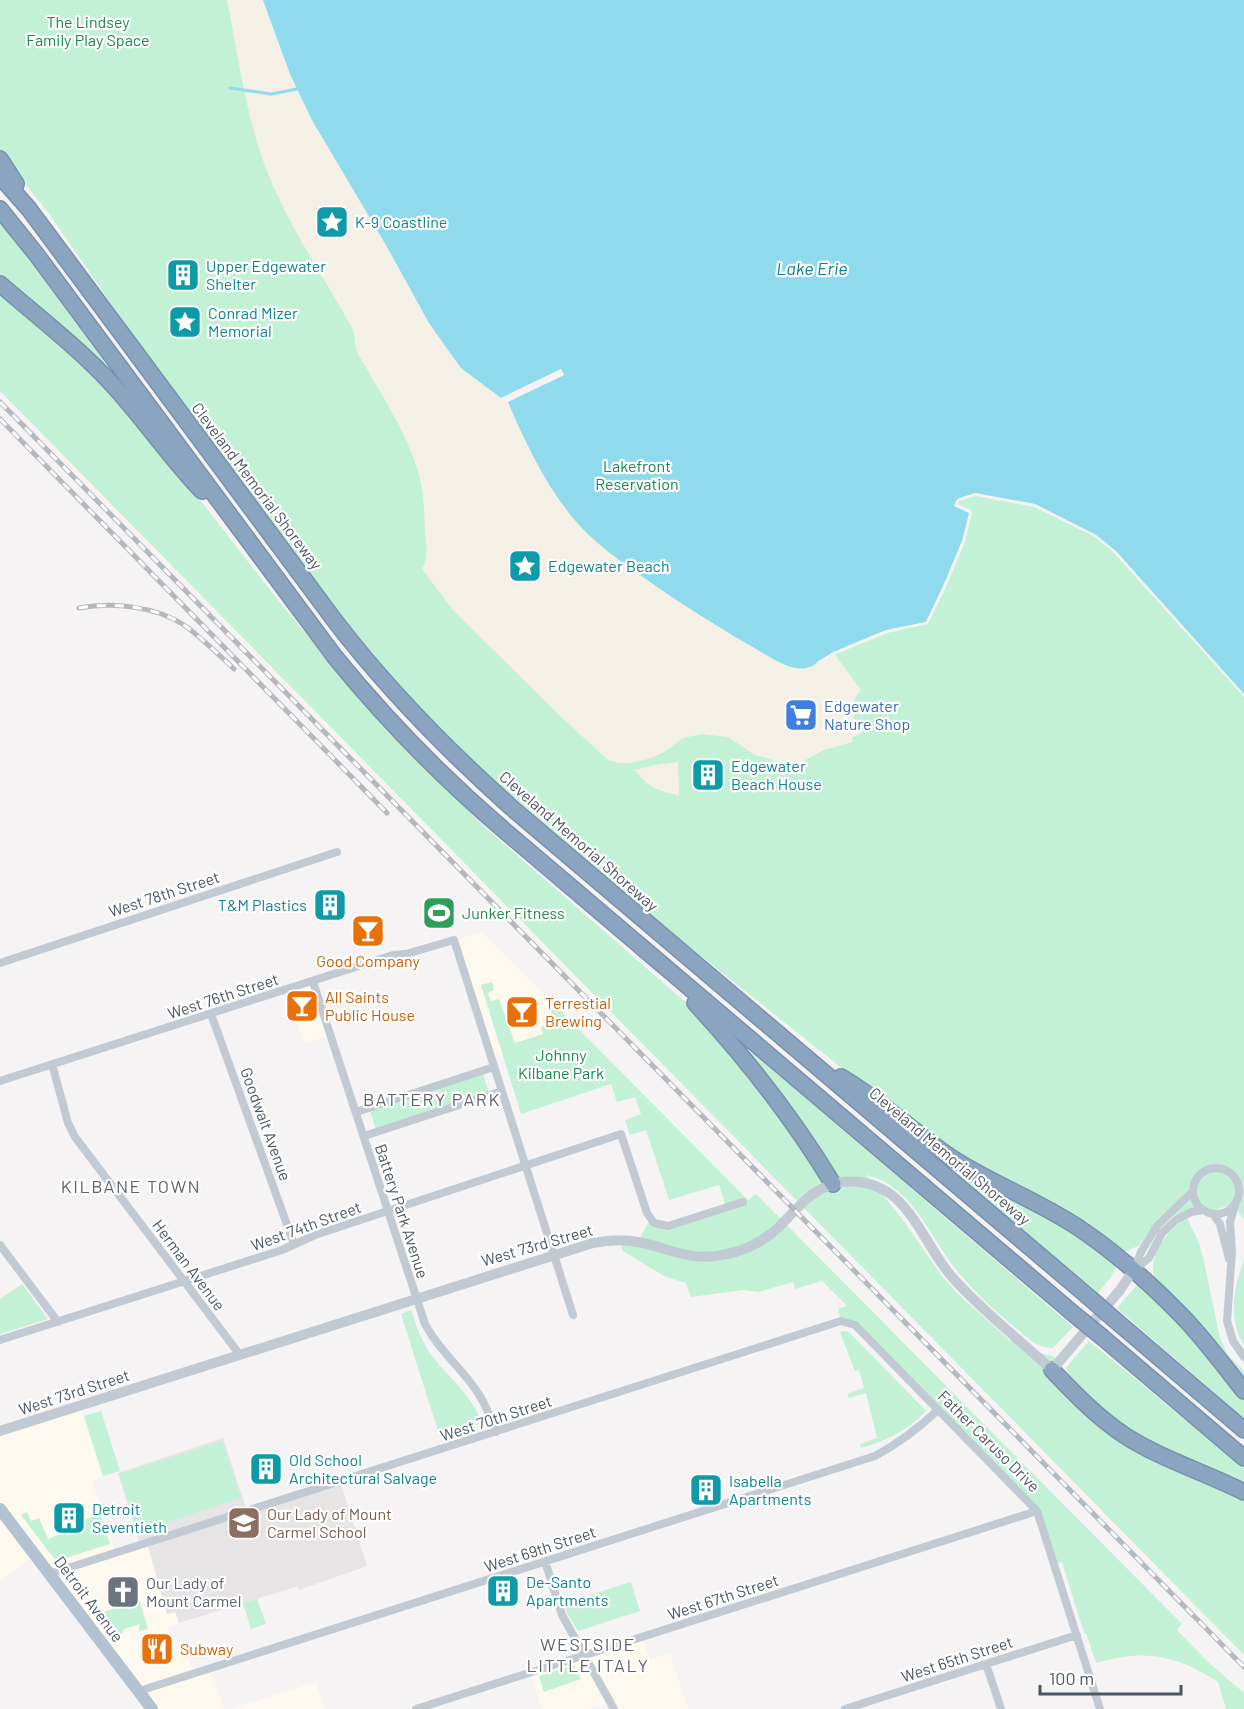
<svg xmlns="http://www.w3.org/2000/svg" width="1244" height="1709" font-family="Barlow,sans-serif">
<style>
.commercial{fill:#fdf9ef}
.education{fill:#e6e4e5}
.green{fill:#c3f1d5}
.sand{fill:#f5f0e5}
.water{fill:#90daee}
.pier{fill:#f5f3f3}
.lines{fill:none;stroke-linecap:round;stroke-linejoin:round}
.stream{stroke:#90daee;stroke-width:3}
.motorway-casing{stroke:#7690ad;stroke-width:18}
.minor{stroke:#c1cad2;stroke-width:8}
.tertiary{stroke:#c1cad2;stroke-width:10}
.primary{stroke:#b3c2d1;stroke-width:12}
.motorway{stroke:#8ba5c1;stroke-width:15}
.rail-casing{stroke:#b5b8bd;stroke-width:5}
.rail{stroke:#fff;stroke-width:3;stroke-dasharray:9;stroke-linecap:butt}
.motorway-bridge-casing{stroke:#7690ad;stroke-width:18;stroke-linecap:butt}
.motorway-bridge{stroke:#8ba5c1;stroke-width:15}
.labels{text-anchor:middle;stroke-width:4.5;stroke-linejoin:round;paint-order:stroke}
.park-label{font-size:16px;fill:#17864f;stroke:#fff}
.culture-label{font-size:16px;fill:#0d838f;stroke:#fff;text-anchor:start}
.street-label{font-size:16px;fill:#4a5661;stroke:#fff}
.shop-label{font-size:16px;fill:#366cbe;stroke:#fff;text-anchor:start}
.leisure-label{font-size:16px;fill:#27864d;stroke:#fff;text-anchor:start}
.food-label{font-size:16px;fill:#c56008;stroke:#fff;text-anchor:start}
.education-label{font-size:16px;fill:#785e54;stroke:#fff;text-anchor:start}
.worship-label{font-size:16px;fill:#5b616d;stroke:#fff;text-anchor:start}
.water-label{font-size:18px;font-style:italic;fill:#0c7c9b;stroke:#fff}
.neighbourhood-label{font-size:18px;letter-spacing:1.5px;fill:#5f6368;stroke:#fff}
</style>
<rect width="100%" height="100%" fill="#f5f3f3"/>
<path class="commercial" d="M 482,932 L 547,997 L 552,1016 L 545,1025 L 544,1034 L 501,1048 L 503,1056 L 491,1058 L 454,940 Z
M 313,982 L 331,1035 L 304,1044 L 287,990 Z
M 80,1406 L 102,1477 L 92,1481 L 115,1552 L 147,1542 L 167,1614 L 175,1612 L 179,1623 L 167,1629 L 188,1659 L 193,1673 L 210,1668 L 224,1709 L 152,1709 L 35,1555 L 0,1582 L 0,1431 Z
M 642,1637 L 650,1660 L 670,1653 L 688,1709 L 614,1709 L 610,1702 L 587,1709 L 542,1709 L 530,1673 Z
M 316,1682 L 324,1709 L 231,1709 Z"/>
<path class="education" d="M 223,1438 L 247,1511 L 340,1481 L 367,1566 L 299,1590 L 298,1586 L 179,1623 L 175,1612 L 167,1614 L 147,1543 L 140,1545 L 118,1473 Z"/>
<path class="green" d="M 0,0 L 630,0 L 1244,654 L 1244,1219 L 1232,1204 C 1208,1214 1186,1215 1160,1217 L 1140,1245 L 1127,1251 L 1120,1251 L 1106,1243 L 1100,1233 L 1087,1222 L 999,1181 L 902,1116 L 666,928 L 472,761 L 407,695 L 337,610 L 131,332 L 50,215 L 0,152 Z
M 0,221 L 106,363 L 100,366 L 0,278 Z
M 0,291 L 94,372 L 150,436 L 281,604 L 388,732 L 489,831 L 746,1055 L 751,1051 L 1073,1327 L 1053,1348 L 1044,1347 L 1034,1343 C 1008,1322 980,1299 959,1273 C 931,1240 913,1185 866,1175 L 900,1216 L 942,1276 L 958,1294 L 1009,1340 L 1031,1350 L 1055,1357 L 1053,1375 L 1101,1426 L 1244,1498 L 1244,1655 L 0,391 Z
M 492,982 L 494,990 L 490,992 L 488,994 L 491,1001 L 499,999 L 515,1043 L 543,1034 L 541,1027 L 545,1025 L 543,1019 L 552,1016 L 547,997 L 748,1200 L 756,1194 L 1182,1624 L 1177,1630 L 1208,1662 L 1244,1693 L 1244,1709 L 1226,1709 L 1218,1682 C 1175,1654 1145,1649 1096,1663 L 1086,1633 L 1084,1633 L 1062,1562 L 1055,1564 L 1040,1517 L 855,1325 L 841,1321 L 838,1309 L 847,1306 L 822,1281 L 795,1289 L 793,1282 L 759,1292 L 743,1290 L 691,1297 L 686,1283 L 664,1276 L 623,1251 L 619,1240 L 638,1242 L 650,1219 L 660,1226 L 726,1207 L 719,1185 L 669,1200 L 646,1130 L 630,1135 L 625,1120 L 641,1114 L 635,1097 L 617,1102 L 611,1084 L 521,1114 L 481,985 Z
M 482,1071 L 490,1095 L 377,1132 L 369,1108 Z
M 963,1171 L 1066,1226 L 1117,1265 L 1111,1277 L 1098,1293 L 958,1177 Z
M 1187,1218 L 1199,1243 L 1203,1257 L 1220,1338 L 1228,1355 L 1244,1371 L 1244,1384 L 1156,1284 C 1145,1258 1166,1231 1187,1218 Z
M 1244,1260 L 1244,1344 C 1227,1319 1234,1286 1244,1260 Z
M 1139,1283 L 1190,1332 L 1244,1399 L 1244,1419 L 1117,1308 Z
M 22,1284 L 48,1319 L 0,1334 L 0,1299 Z
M 411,1310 C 416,1325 421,1340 430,1353 C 447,1377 472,1394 482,1423 L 440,1437 L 401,1314 Z
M 845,1331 L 849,1332 L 926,1411 C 908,1430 886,1441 861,1448 L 860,1444 L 877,1438 L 866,1393 L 849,1398 L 847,1394 L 864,1388 L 859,1370 L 855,1371 L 840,1332 Z
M 1089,1341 L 1244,1468 L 1244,1488 L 1151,1444 L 1111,1419 L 1070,1378 L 1066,1368 Z
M 101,1411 L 120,1471 L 103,1476 L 84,1416 Z
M 222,1441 L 241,1498 L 138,1532 L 119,1474 Z
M 27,1512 L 31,1521 L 39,1518 L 48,1539 L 85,1523 L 84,1520 L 100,1514 L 110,1544 L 56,1561 L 21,1515 Z
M 631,1582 L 640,1611 L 578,1631 L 567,1613 L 564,1603 Z
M 138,1596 L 148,1629 L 139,1631 L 140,1624 L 124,1629 L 121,1637 L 103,1612 L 113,1609 L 111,1601 L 123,1597 L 124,1600 Z
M 257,1599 L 266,1624 L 251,1629 L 243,1603 Z
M 574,1665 L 581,1679 L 544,1692 L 539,1676 Z"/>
<path class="sand" d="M 227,0 L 263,0 L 290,74 L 312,120 L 386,245 L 429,323 L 461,368 L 501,397 L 561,369 L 564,375 L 508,402 C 527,446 549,493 582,528 C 600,547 622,562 643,577 C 685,607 730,634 775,660 L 789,667 L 812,667 L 833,652 L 861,690 C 847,708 852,714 861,733 L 852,738 L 853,742 L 824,750 L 796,765 L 786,766 L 767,758 L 755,755 L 728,737 L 702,734 L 683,738 L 664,752 L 648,759 L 630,763 L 619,763 L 608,760 L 556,712 L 453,610 L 422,569 C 429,557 426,543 425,529 C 424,511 424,493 419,475 C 407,431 380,393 358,354 C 354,346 356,336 352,328 C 324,277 291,230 269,176 C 246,120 239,59 227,0 Z
M 678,762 L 679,795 C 659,792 646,786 635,770 L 654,765 Z"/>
<path class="water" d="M 263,0 L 1244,0 L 1244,694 L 1116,551 L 1096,535 L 1035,504 L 975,493 L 957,499 L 954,506 L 970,513 L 962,541 L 944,584 L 926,622 L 886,630 L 817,662 C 804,674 789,667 775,660 C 730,634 685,607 643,577 C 622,562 600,547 582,528 C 549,493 527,446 508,402 L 564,375 L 561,369 L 501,398 L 461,368 L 429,323 L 386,245 L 312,120 L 290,74 Z"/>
<path class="pier" d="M 561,369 L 564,375 L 505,403 L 506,399 L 560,373 L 502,400 L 501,398 Z
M 975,493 L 1035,504 L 1096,535 L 1116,551 L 1138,576 L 1244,694 L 1244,697 L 1114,553 L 1095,537 L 1034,507 L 976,496 L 959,501 L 958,504 L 971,510 L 972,513 L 965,542 L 947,585 L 928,624 L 887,633 L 834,655 L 820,664 L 817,662 L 833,652 L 886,630 L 926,622 L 944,584 L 962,541 L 969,513 L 954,506 L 957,499 Z"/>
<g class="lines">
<path class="stream" d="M 230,88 L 271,94 L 297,89"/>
<defs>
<path id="motorway" d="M 0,159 L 16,184
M 0,176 L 29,209 L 335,621 C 388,690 447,750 512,808 L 1091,1299
M 0,209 L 36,254 L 335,657 C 387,721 443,778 505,831 L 1075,1315
M 0,284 C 37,316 76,346 110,382 C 143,417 169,457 202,491
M 695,1003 C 746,1058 794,1120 833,1184
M 841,1077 C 881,1100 915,1134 955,1160 C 995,1185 1040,1202 1079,1228 C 1116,1253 1152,1285 1183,1317 C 1205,1340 1224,1366 1244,1391
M 1115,1320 L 1244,1430
M 1102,1337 L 1244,1458
M 1052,1370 C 1074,1393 1097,1417 1124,1435 C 1161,1459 1204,1472 1244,1492"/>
</defs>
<use href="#motorway" class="motorway-casing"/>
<path class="minor" d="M 0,963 L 337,852
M 313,982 L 425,1324 C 439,1351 462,1368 478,1393 C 486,1405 491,1418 496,1432
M 211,1014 L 294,1244
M 52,1064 L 68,1123 L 75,1137 L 240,1355
M 0,1081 L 393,955 L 406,954 L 454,940 L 573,1315
M 356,1112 L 494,1067
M 364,1136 L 502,1091
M1193 1191a23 23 0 1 1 46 0a23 23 0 1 1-46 0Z
M 1235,1205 L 1230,1222 L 1232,1252 L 1227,1321 L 1233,1341 L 1244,1357
M 1213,1214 L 1220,1224 L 1229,1259
M 0,1245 L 58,1322
M 1134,1270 L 1141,1252 L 1157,1226 L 1193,1191
M 1134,1270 L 1149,1258 L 1162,1233 L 1176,1220 L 1191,1212 L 1203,1210
M 0,1340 L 282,1250 L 315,1235 L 621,1134 L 647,1213 L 654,1223 L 668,1226 L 743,1202
M 545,1561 L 562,1615 L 614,1709
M 49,1574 L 841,1321 L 855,1325 L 1037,1511 L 1100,1709
M 986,1664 L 1001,1709
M 139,1691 L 875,1456 C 899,1443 919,1428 938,1410
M 416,1709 L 1037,1511
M 845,1709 L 1077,1635"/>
<path class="tertiary" d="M 0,1431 L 593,1243 C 608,1240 623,1239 638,1242 C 671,1248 691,1263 727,1254 C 746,1250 765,1240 779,1227 C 794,1212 807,1194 828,1186 C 847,1178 871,1181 889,1193 C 916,1212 930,1252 952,1277 C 982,1311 1019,1339 1052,1370 L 1120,1290 L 1133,1271"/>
<path class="primary" d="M 0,1509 L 152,1709"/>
<use href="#motorway" class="motorway"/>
<defs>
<path id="rail" d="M 0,402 L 1244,1667
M 0,419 L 387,813
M 79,608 C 112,602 155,606 184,625 C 202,638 218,654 234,669"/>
</defs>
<use href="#rail" class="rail-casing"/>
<use href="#rail" class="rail"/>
<defs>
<path id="motorway-bridge" d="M 1091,1299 L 1115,1320
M 1075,1315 L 1102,1337"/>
</defs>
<use href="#motorway-bridge" class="motorway-bridge-casing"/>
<use href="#motorway-bridge" class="motorway-bridge"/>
</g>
<defs>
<symbol id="sight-square" viewBox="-11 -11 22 22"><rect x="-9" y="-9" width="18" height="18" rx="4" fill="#0f9aa8" stroke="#fff"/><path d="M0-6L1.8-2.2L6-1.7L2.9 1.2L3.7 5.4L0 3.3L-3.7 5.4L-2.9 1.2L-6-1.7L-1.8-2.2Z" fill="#fff"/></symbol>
<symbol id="building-square" viewBox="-11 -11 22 22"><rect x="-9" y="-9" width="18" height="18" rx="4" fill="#0f9aa8" stroke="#fff"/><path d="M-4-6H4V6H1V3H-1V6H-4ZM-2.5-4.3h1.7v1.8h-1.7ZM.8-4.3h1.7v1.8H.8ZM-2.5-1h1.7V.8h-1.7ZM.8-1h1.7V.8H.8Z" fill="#fff"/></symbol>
<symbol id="supermarket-square" viewBox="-11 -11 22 22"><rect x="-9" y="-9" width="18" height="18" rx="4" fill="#3f7fe0" stroke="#fff"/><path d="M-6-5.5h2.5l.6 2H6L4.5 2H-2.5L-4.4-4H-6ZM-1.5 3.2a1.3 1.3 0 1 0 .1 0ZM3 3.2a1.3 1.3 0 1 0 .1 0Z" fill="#fff"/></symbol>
<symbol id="stadium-square" viewBox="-11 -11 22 22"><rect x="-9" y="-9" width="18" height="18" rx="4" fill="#2e9e5b" stroke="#fff"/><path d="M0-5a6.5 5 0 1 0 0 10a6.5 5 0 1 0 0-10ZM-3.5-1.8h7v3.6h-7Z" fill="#fff"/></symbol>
<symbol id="bar-square" viewBox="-11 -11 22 22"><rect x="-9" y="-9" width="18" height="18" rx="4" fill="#e8710a" stroke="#fff"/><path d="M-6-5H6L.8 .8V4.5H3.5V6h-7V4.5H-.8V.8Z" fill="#fff"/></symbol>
<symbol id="school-square" viewBox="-11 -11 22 22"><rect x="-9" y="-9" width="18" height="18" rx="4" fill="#8d6e63" stroke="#fff"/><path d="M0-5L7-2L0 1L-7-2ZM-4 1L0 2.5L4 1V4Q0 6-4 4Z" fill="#fff"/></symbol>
<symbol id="church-square" viewBox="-11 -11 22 22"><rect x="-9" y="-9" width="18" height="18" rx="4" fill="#6b7280" stroke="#fff"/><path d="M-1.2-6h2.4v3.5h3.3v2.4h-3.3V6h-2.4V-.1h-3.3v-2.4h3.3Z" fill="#fff"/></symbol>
<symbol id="restaurant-square" viewBox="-11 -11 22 22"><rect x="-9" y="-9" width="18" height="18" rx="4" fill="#e8710a" stroke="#fff"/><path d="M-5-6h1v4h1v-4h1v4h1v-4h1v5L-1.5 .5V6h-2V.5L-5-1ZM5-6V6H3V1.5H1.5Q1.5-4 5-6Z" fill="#fff"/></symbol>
</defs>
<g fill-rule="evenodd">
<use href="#sight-square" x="313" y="203" width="38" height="38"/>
<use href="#building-square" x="164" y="256" width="38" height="38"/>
<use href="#sight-square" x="166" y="303" width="38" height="38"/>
<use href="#sight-square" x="506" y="547" width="38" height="38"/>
<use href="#supermarket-square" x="782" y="696" width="38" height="38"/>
<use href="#building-square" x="689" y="756" width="38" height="38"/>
<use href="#building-square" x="311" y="886" width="38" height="38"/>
<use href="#stadium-square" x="420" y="894" width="38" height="38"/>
<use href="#bar-square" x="349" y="912" width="38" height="38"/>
<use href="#bar-square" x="283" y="987" width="38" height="38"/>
<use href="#bar-square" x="503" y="993" width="38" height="38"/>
<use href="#building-square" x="247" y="1450" width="38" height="38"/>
<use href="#building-square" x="687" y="1471" width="38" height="38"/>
<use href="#building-square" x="50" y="1499" width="38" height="38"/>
<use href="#school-square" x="225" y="1504" width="38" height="38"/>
<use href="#building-square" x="484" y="1572" width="38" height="38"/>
<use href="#church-square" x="104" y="1573" width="38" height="38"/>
<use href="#restaurant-square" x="138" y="1630" width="38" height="38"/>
</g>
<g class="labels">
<g class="park-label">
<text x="88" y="28">The Lindsey<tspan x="88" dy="18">Family Play Space</tspan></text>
<text x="637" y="472">Lakefront<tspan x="637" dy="18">Reservation</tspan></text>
<text x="561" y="1061">Johnny<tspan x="561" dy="18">Kilbane Park</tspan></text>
</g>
<g class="culture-label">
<text x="355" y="228">K-9 Coastline</text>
<text x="206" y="272">Upper Edgewater<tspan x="206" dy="18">Shelter</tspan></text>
<text x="208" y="319">Conrad Mizer<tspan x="208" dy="18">Memorial</tspan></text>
<text x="548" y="572">Edgewater Beach</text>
<text x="731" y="772">Edgewater<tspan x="731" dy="18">Beach House</tspan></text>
<text x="307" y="911" text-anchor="end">T&amp;M Plastics</text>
<text x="289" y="1466">Old School<tspan x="289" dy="18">Architectural Salvage</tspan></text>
<text x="729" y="1487">Isabella<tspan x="729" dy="18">Apartments</tspan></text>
<text x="92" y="1515">Detroit<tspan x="92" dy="18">Seventieth</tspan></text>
<text x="526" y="1588">De-Santo<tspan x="526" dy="18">Apartments</tspan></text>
</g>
<g class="street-label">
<text transform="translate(257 486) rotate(53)" y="6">Cleveland Memorial Shoreway</text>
<text transform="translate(579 841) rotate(41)" y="6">Cleveland Memorial Shoreway</text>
<text transform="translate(164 894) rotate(-18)" y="6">West 78th Street</text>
<text transform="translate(223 996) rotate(-18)" y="6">West 76th Street</text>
<text transform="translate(266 1124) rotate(70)" y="6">Goodwalt Avenue</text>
<text transform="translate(950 1156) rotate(40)" y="6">Cleveland Memorial Shoreway</text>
<text transform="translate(402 1211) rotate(72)" y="6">Battery Park Avenue</text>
<text transform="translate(306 1226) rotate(-20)" y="6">West 74th Street</text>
<text transform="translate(537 1245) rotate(-16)" y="6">West 73rd Street</text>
<text transform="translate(189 1265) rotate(53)" y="6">Herman Avenue</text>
<text transform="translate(74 1392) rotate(-18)" y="6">West 73rd Street</text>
<text transform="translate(496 1418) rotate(-18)" y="6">West 70th Street</text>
<text transform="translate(989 1441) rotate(45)" y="6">Father Caruso Drive</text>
<text transform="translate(540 1549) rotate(-18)" y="6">West 69th Street</text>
<text transform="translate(723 1597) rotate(-18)" y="6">West 67th Street</text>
<text transform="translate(89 1599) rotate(53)" y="6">Detroit Avenue</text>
<text transform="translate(957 1659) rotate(-18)" y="6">West 65th Street</text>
</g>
<g class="shop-label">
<text x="824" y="712">Edgewater<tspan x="824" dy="18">Nature Shop</tspan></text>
</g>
<g class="leisure-label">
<text x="462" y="919">Junker Fitness</text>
</g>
<g class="food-label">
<text x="368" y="967" text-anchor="middle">Good Company</text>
<text x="325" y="1003">All Saints<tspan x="325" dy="18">Public House</tspan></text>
<text x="545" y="1009">Terrestial<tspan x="545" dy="18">Brewing</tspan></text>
<text x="180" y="1655">Subway</text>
</g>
<g class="education-label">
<text x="267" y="1520">Our Lady of Mount<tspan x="267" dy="18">Carmel School</tspan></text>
</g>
<g class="worship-label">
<text x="146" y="1589">Our Lady of<tspan x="146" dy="18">Mount Carmel</tspan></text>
</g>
<g class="water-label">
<text x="812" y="275">Lake Erie</text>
</g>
<g class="neighbourhood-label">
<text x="432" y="1106">BATTERY PARK</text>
<text x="131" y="1193">KILBANE TOWN</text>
<text x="588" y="1651">WESTSIDE<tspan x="588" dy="21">LITTLE ITALY</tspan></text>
</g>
</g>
<path d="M1040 1685v9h141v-9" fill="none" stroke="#4a5661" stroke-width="3"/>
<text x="1049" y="1685" font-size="18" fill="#4a5661" stroke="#ffffff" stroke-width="4.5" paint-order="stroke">100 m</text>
</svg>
